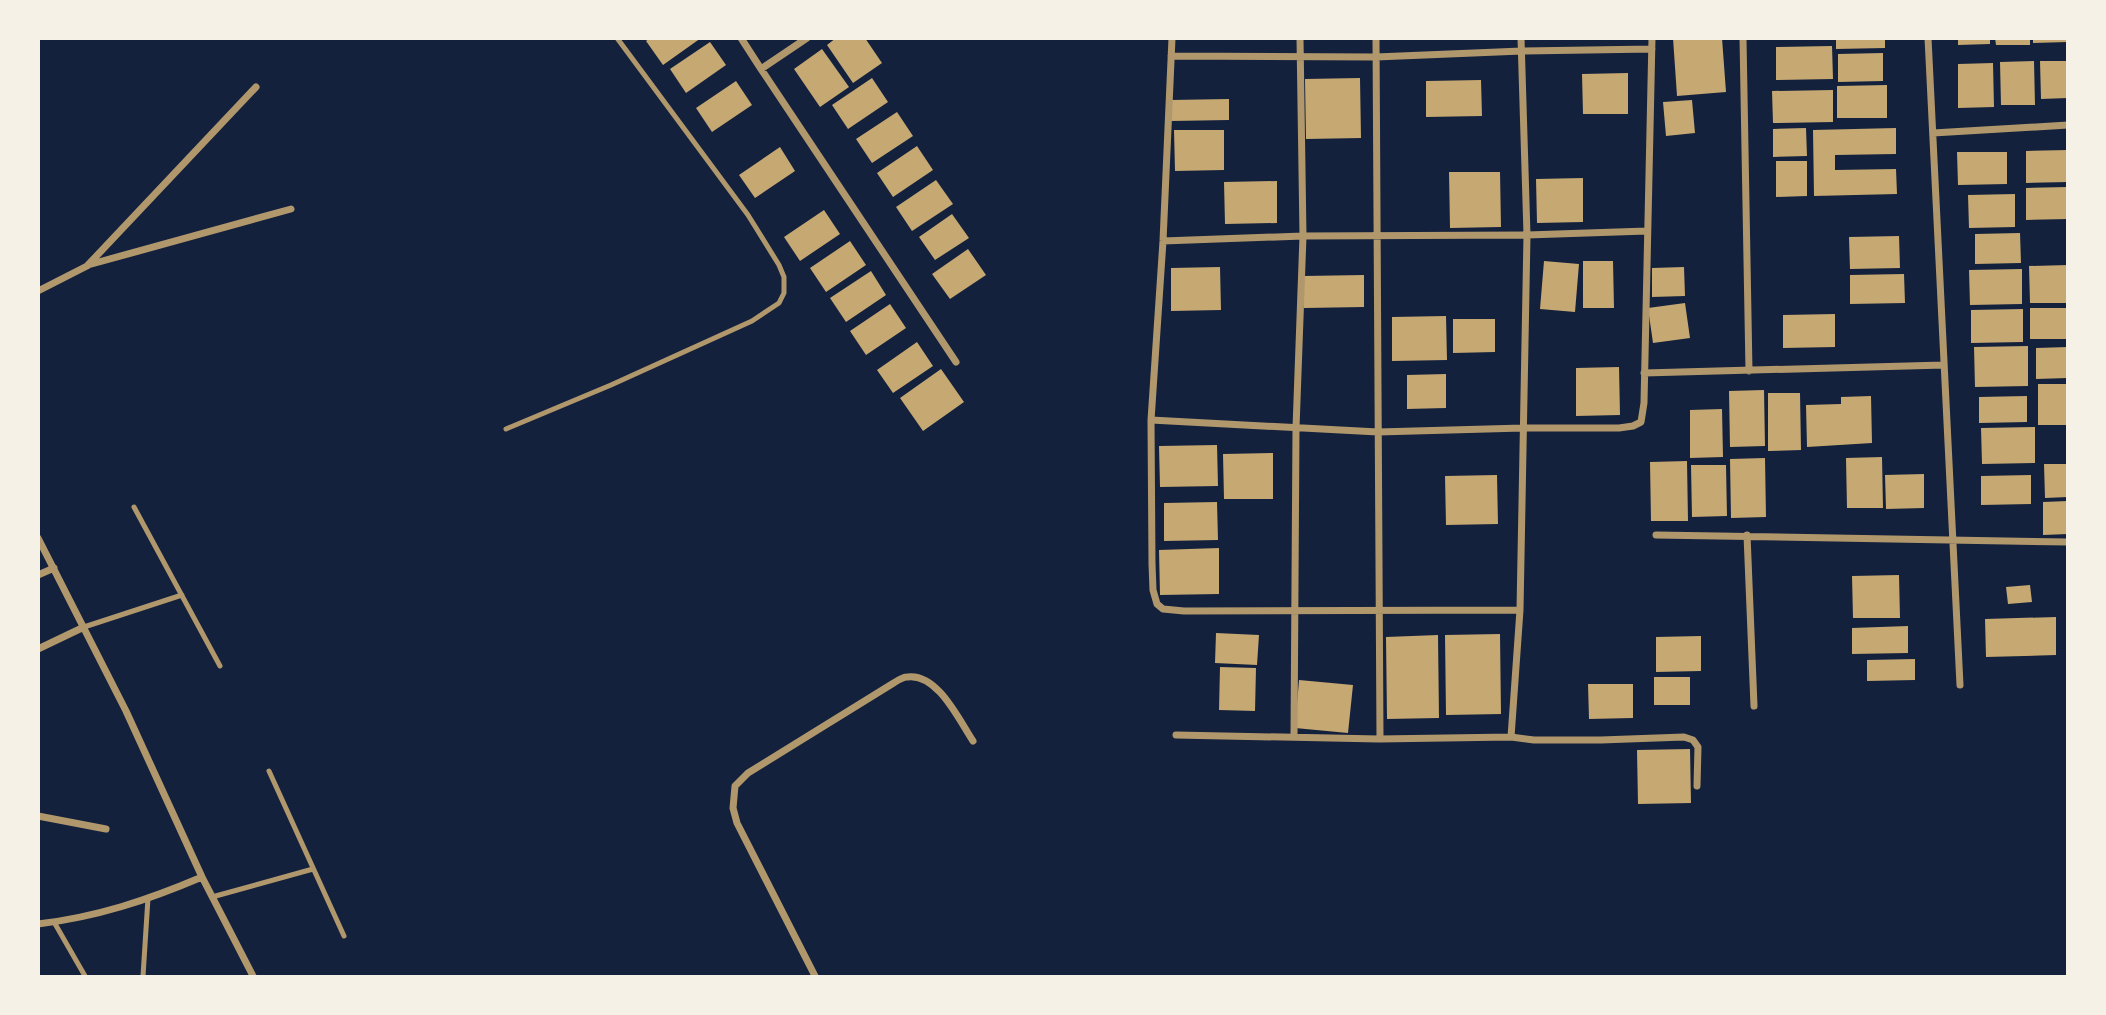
<svg xmlns="http://www.w3.org/2000/svg" width="2106" height="1015" font-family="'Roboto Serif',serif">
<style>
.building{fill:#c6a872}
.lines{fill:none;stroke-linecap:round;stroke-linejoin:round}
.service{stroke:#b1986c;stroke-width:5}
.minor{stroke:#b1986c;stroke-width:7}
</style>
<rect width="100%" height="100%" fill="#14213d"/>
<path class="building" d="M 650,38 L 701,38 L 663,65 L 646,41 Z
M 836,38 L 865,38 L 882,63 L 853,83 L 827,45 Z
M 1673,38 L 1722,38 L 1726,92 L 1677,96 Z
M 1836,38 L 1885,38 L 1885,48 L 1836,49 Z
M 1958,38 L 1990,38 L 1990,44 L 1958,45 Z
M 1995,38 L 2030,38 L 2030,45 L 1996,45 Z
M 2033,38 L 2068,38 L 2068,42 L 2033,43 Z
M 710,42 L 726,65 L 686,93 L 670,69 Z
M 1832,46 L 1833,79 L 1776,80 L 1776,47 Z
M 822,49 L 849,87 L 820,107 L 794,69 Z
M 1883,53 L 1883,81 L 1838,82 L 1838,54 Z
M 2034,61 L 2035,105 L 2001,105 L 2000,62 Z
M 2040,61 L 2068,61 L 2068,98 L 2041,99 Z
M 1993,63 L 1994,107 L 1958,108 L 1958,64 Z
M 1628,73 L 1628,114 L 1583,114 L 1582,74 Z
M 872,78 L 888,102 L 848,129 L 832,105 Z
M 1360,78 L 1361,138 L 1306,139 L 1305,79 Z
M 1481,80 L 1482,116 L 1426,117 L 1426,81 Z
M 736,81 L 752,105 L 712,132 L 696,108 Z
M 1887,85 L 1887,118 L 1837,118 L 1837,86 Z
M 1833,90 L 1833,122 L 1773,123 L 1772,91 Z
M 1229,99 L 1229,120 L 1171,121 L 1171,100 Z
M 1692,100 L 1695,133 L 1666,136 L 1663,102 Z
M 897,112 L 913,136 L 872,163 L 856,139 Z
M 1806,128 L 1807,156 L 1773,157 L 1773,129 Z
M 1896,128 L 1896,154 L 1835,155 L 1835,170 L 1896,169 L 1897,194 L 1814,196 L 1813,130 Z
M 1174,130 L 1224,130 L 1224,170 L 1175,171 Z
M 917,146 L 933,170 L 893,197 L 877,173 Z
M 780,147 L 795,171 L 755,198 L 739,175 Z
M 2068,150 L 2068,182 L 2026,183 L 2026,151 Z
M 1957,152 L 2007,152 L 2007,184 L 1958,185 Z
M 1776,161 L 1807,161 L 1807,196 L 1776,197 Z
M 1449,172 L 1500,172 L 1501,227 L 1450,228 Z
M 1583,178 L 1583,222 L 1537,223 L 1536,179 Z
M 936,180 L 953,204 L 912,231 L 896,207 Z
M 1277,181 L 1277,223 L 1225,224 L 1224,182 Z
M 2068,187 L 2068,219 L 2026,220 L 2026,188 Z
M 2015,194 L 2015,227 L 1969,228 L 1968,195 Z
M 824,210 L 840,234 L 800,261 L 784,237 Z
M 952,214 L 969,238 L 935,260 L 919,237 Z
M 2020,233 L 2021,263 L 1975,264 L 1975,234 Z
M 1899,236 L 1900,268 L 1850,269 L 1849,237 Z
M 850,241 L 866,265 L 826,292 L 810,268 Z
M 968,249 L 986,275 L 950,299 L 932,274 Z
M 1544,261 L 1579,264 L 1575,312 L 1540,309 Z
M 1583,261 L 1613,261 L 1614,308 L 1583,308 Z
M 2068,265 L 2068,303 L 2030,303 L 2029,266 Z
M 1220,267 L 1221,310 L 1171,311 L 1171,268 Z
M 1684,267 L 1685,296 L 1652,297 L 1652,268 Z
M 2022,269 L 2022,304 L 1970,305 L 1969,270 Z
M 871,271 L 886,295 L 846,322 L 830,298 Z
M 1904,274 L 1905,303 L 1850,304 L 1850,275 Z
M 1364,275 L 1364,307 L 1304,308 L 1303,276 Z
M 1685,303 L 1690,338 L 1653,343 L 1648,308 Z
M 890,304 L 906,328 L 866,355 L 850,331 Z
M 2030,308 L 2068,308 L 2068,339 L 2030,339 Z
M 2023,309 L 2023,342 L 1971,343 L 1971,310 Z
M 1835,314 L 1835,347 L 1783,348 L 1783,315 Z
M 1446,316 L 1447,360 L 1392,361 L 1392,317 Z
M 1453,319 L 1495,319 L 1495,352 L 1453,353 Z
M 917,342 L 933,366 L 893,393 L 877,370 Z
M 2028,346 L 2028,386 L 1975,387 L 1974,347 Z
M 2068,347 L 2068,378 L 2036,379 L 2036,348 Z
M 1619,367 L 1620,415 L 1576,416 L 1576,368 Z
M 941,369 L 964,402 L 923,431 L 900,398 Z
M 1446,374 L 1446,408 L 1407,409 L 1407,375 Z
M 2038,384 L 2068,384 L 2068,425 L 2038,425 Z
M 1764,390 L 1765,446 L 1730,447 L 1729,391 Z
M 1768,393 L 1800,393 L 1801,450 L 1768,451 Z
M 1871,396 L 1872,443 L 1807,447 L 1806,405 L 1841,404 L 1841,397 Z
M 2027,396 L 2027,422 L 1979,423 L 1979,397 Z
M 1722,409 L 1723,457 L 1690,458 L 1690,410 Z
M 2035,427 L 2035,463 L 1982,464 L 1981,428 Z
M 1217,445 L 1218,486 L 1160,487 L 1159,446 Z
M 1273,453 L 1273,499 L 1224,499 L 1223,454 Z
M 1882,457 L 1883,508 L 1847,508 L 1846,458 Z
M 1765,458 L 1766,517 L 1731,518 L 1730,459 Z
M 1687,461 L 1688,521 L 1651,521 L 1650,462 Z
M 2044,464 L 2068,464 L 2068,497 L 2045,498 Z
M 1691,465 L 1726,465 L 1727,516 L 1692,517 Z
M 1924,474 L 1924,508 L 1886,509 L 1885,475 Z
M 1497,475 L 1498,524 L 1446,525 L 1445,476 Z
M 2031,475 L 2031,504 L 1981,505 L 1981,476 Z
M 2068,501 L 2068,534 L 2043,535 L 2043,502 Z
M 1217,502 L 1218,540 L 1164,541 L 1164,503 Z
M 1219,548 L 1219,594 L 1160,595 L 1159,550 Z
M 1899,575 L 1900,618 L 1853,618 L 1852,576 Z
M 2030,585 L 2032,602 L 2008,604 L 2006,587 Z
M 2056,617 L 2056,655 L 1986,657 L 1985,619 Z
M 1908,626 L 1908,653 L 1852,654 L 1852,628 Z
M 1216,633 L 1259,635 L 1257,665 L 1215,663 Z
M 1500,634 L 1501,714 L 1446,715 L 1445,635 Z
M 1438,635 L 1439,718 L 1387,719 L 1386,637 Z
M 1701,636 L 1701,671 L 1656,672 L 1656,637 Z
M 1915,659 L 1915,680 L 1867,681 L 1867,660 Z
M 1220,667 L 1256,668 L 1255,711 L 1219,710 Z
M 1654,677 L 1690,677 L 1690,705 L 1654,705 Z
M 1299,680 L 1353,685 L 1348,733 L 1295,728 Z
M 1588,684 L 1633,684 L 1633,718 L 1589,719 Z
M 1690,749 L 1691,803 L 1638,804 L 1637,750 Z"/>
<g class="lines">
<path class="service" d="M 506,429 L 611,385 L 752,321 L 779,303 L 784,293 L 784,277 L 779,265 L 748,215 L 617,38
M 134,507 L 220,666
M 84,627 L 182,595
M 269,771 L 344,936
M 212,897 L 313,869
M 54,922 L 85,976
M 143,976 L 148,898"/>
<path class="minor" d="M 741,38 L 761,69 L 807,38
M 1172,38 L 1163,241 L 1151,420 L 1152,564 L 1153,590 L 1157,604 L 1163,609 L 1184,611 L 1520,610
M 1376,38 L 1380,738
M 1743,38 L 1749,371
M 1928,38 L 1960,685
M 1171,56 L 1376,57 L 1522,51 L 1652,49
M 761,69 L 956,362
M 1933,133 L 2068,125
M 1163,241 L 1303,236 L 1527,235 L 1647,231
M 88,265 L 291,209
M 38,291 L 87,266 L 256,87
M 1644,373 L 1944,365
M 1151,420 L 1378,432 L 1523,428 L 1619,428 L 1633,426 L 1641,422 L 1644,403 L 1652,38
M 1656,535 L 2068,542
M 1747,535 L 1754,706
M 38,538 L 126,711 L 202,877 L 253,976
M 38,575 L 54,568
M 38,649 L 84,627
M 1176,735 L 1379,739 L 1511,737 L 1534,740 L 1601,740 L 1684,737 L 1693,740 L 1698,747 L 1697,786
M 1294,737 L 1296,428 L 1303,236 L 1300,38
M 1511,737 L 1520,610 L 1527,235 L 1521,38
M 38,816 L 106,829
M 38,924 C 97,917 148,900 202,877
M 815,976 L 737,823 L 733,808 L 735,786 L 748,773 L 892,684 C 897,681 902,677 907,677 C 937,672 959,720 973,741"/>
</g>
<rect width="2106" height="1015" fill="none" stroke="#f6f1e7" stroke-width="80"/>
</svg>
